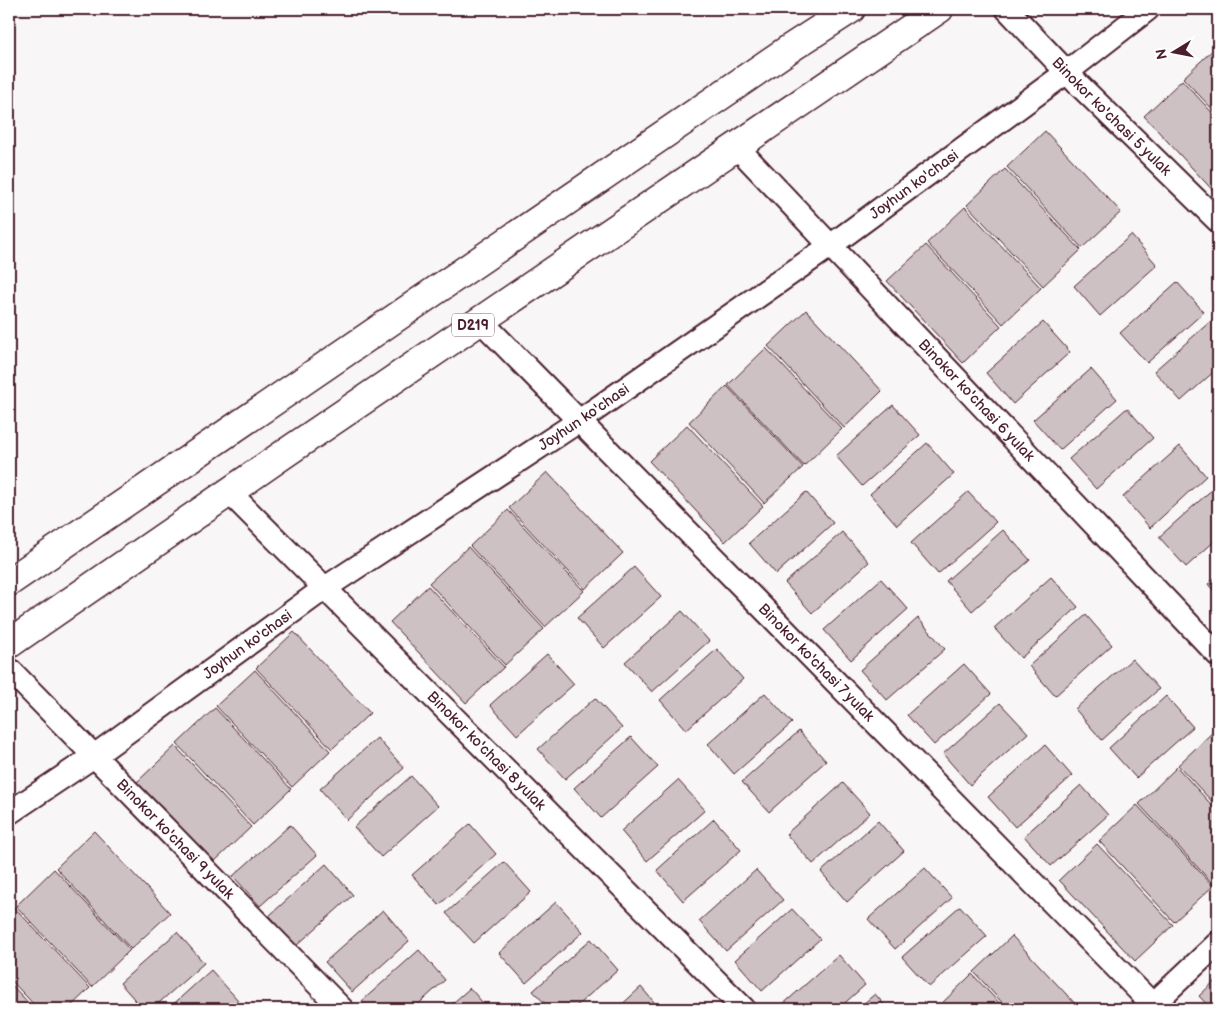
<svg xmlns="http://www.w3.org/2000/svg" width="1227" height="1018" font-family="'Balsamiq Sans',sans-serif">
<style>
.building{fill:#cdc1c4;stroke:#4a1f2b}
.lines{fill:none;stroke-linecap:round;stroke-linejoin:round}
.street-casing{stroke:#4a1f2b;stroke-width:26}
.primary-casing{stroke:#4a1f2b;stroke-width:31}
.street{stroke:#fff;stroke-width:22}
.primary{stroke:#fff;stroke-width:28}
.labels{text-anchor:middle;stroke-width:4;stroke-linejoin:round;paint-order:stroke}
.shield{fill:#fff;stroke:#80626b;stroke-width:1}
.shield-label{font-size:14px;font-weight:bold;fill:#4a1f2b}
.street-label{font-size:15px;fill:#4a1f2b;stroke:#fff}
</style>
<rect width="100%" height="100%" fill="#f8f6f7"/>
<filter id="ink" filterUnits="userSpaceOnUse"><feTurbulence type="fractalNoise" baseFrequency=".02" numOctaves="2"/><feDisplacementMap in="SourceGraphic" scale="10" xChannelSelector="R" yChannelSelector="G"/><feConvolveMatrix kernelMatrix="1 2 1 2 8 2 1 2 1" color-interpolation-filters="sRGB"/></filter>
<g filter="url(#ink)">
<path class="building" d="M 1218,45 L 1218,115 L 1183,78 Z
M 1182,80 L 1218,119 L 1218,196 L 1144,116 Z
M 1045,131 L 1121,212 L 1082,248 L 1007,167 Z
M 1005,169 L 1081,250 L 1043,286 L 967,205 Z
M 965,207 L 1041,288 L 1003,324 L 927,243 Z
M 1131,235 L 1157,265 L 1100,316 L 1074,286 Z
M 926,245 L 1001,326 L 963,363 L 887,281 Z
M 1177,282 L 1204,312 L 1147,363 L 1120,333 Z
M 806,310 L 882,391 L 844,428 L 768,346 Z
M 1212,320 L 1218,327 L 1218,368 L 1181,401 L 1154,371 Z
M 1043,322 L 1070,352 L 1013,404 L 986,373 Z
M 766,348 L 842,429 L 804,466 L 728,385 Z
M 1091,369 L 1117,399 L 1060,450 L 1033,420 Z
M 727,386 L 803,467 L 764,503 L 689,422 Z
M 1218,403 L 1218,420 L 1210,410 Z
M 893,405 L 920,435 L 862,486 L 836,456 Z
M 1127,408 L 1153,438 L 1096,489 L 1069,459 Z
M 687,425 L 763,506 L 725,542 L 649,461 Z
M 927,443 L 954,474 L 897,525 L 870,494 Z
M 1180,446 L 1206,476 L 1150,528 L 1123,497 Z
M 547,472 L 623,553 L 585,589 L 509,508 Z
M 1216,486 L 1218,488 L 1218,538 L 1186,567 L 1159,537 Z
M 806,492 L 833,523 L 776,574 L 749,543 Z
M 968,492 L 996,522 L 938,574 L 911,543 Z
M 508,510 L 584,591 L 545,627 L 470,546 Z
M 1003,530 L 1030,560 L 972,611 L 946,581 Z
M 842,532 L 869,562 L 812,613 L 785,583 Z
M 468,547 L 544,629 L 505,665 L 429,583 Z
M 634,567 L 661,597 L 604,648 L 577,618 Z
M 1218,575 L 1218,596 L 1208,584 Z
M 1051,577 L 1078,607 L 1021,658 L 994,628 Z
M 881,579 L 908,609 L 851,660 L 824,630 Z
M 428,586 L 504,667 L 466,703 L 390,622 Z
M 682,611 L 709,641 L 652,692 L 625,662 Z
M 1086,615 L 1112,645 L 1055,696 L 1029,666 Z
M 918,618 L 945,649 L 887,700 L 860,670 Z
M 294,632 L 370,713 L 332,749 L 256,668 Z
M 717,649 L 743,679 L 686,730 L 660,700 Z
M 547,654 L 574,684 L 517,735 L 490,705 Z
M 1132,659 L 1159,689 L 1102,740 L 1075,709 Z
M 964,664 L 991,694 L 934,745 L 907,715 Z
M 255,670 L 330,751 L 292,787 L 216,706 Z
M 765,693 L 792,723 L 734,774 L 708,744 Z
M 1166,696 L 1193,727 L 1136,778 L 1109,748 Z
M 595,698 L 622,728 L 565,779 L 538,749 Z
M 1000,703 L 1028,733 L 970,785 L 943,754 Z
M 215,708 L 291,789 L 253,825 L 177,744 Z
M 1216,729 L 1218,731 L 1218,808 L 1178,765 Z
M 799,731 L 826,761 L 769,812 L 742,782 Z
M 631,737 L 658,767 L 601,818 L 574,788 Z
M 377,738 L 404,768 L 347,820 L 320,789 Z
M 1045,745 L 1072,776 L 1015,827 L 988,797 Z
M 175,746 L 251,827 L 213,863 L 137,782 Z
M 1177,767 L 1218,812 L 1218,881 L 1214,885 L 1139,804 Z
M 411,776 L 438,806 L 381,857 L 354,827 Z
M 678,780 L 705,810 L 647,861 L 621,831 Z
M 843,783 L 870,813 L 813,864 L 786,834 Z
M 1081,785 L 1108,815 L 1051,866 L 1024,836 Z
M 1137,805 L 1213,886 L 1174,922 L 1099,841 Z
M 714,819 L 741,850 L 683,901 L 657,870 Z
M 878,821 L 904,851 L 847,902 L 821,872 Z
M 470,824 L 496,854 L 439,905 L 412,875 Z
M 290,825 L 317,855 L 260,906 L 233,876 Z
M 94,831 L 170,913 L 131,949 L 56,868 Z
M 1097,844 L 1173,925 L 1135,961 L 1059,880 Z
M 504,862 L 531,892 L 474,943 L 446,913 Z
M 326,864 L 353,895 L 296,946 L 269,916 Z
M 925,868 L 952,898 L 895,949 L 868,919 Z
M 54,869 L 130,950 L 92,987 L 16,906 Z
M 756,870 L 783,900 L 726,951 L 699,921 Z
M 556,902 L 583,932 L 526,983 L 499,953 Z
M 960,906 L 987,936 L 929,987 L 902,957 Z
M 14,907 L 90,988 L 68,1009 L 38,1009 L 9,978 L 9,912 Z
M 792,909 L 820,939 L 762,991 L 735,960 Z
M 383,910 L 409,941 L 352,992 L 325,962 Z
M 177,932 L 204,963 L 152,1009 L 143,1009 L 120,983 Z
M 1012,936 L 1080,1009 L 1008,1009 L 974,972 Z
M 591,939 L 618,970 L 573,1009 L 550,1009 L 533,991 Z
M 419,950 L 445,980 L 413,1009 L 369,1009 L 362,1001 Z
M 839,955 L 865,985 L 838,1009 L 784,1009 L 781,1006 Z
M 211,970 L 238,1000 L 228,1009 L 168,1009 Z
M 972,974 L 1005,1009 L 936,1009 Z
M 1218,978 L 1218,1009 L 1211,1009 L 1199,996 Z
M 9,982 L 34,1009 L 9,1009 Z
M 641,987 L 660,1009 L 617,1009 Z
M 470,988 L 488,1009 L 446,1009 Z
M 875,994 L 888,1009 L 857,1009 Z"/>
<g class="lines">
<defs>
<g id="street">
<path id="s1" d="M 1007,9 L 1079,85 L 1218,221"/>
<path id="s2" d="M 736,146 L 1218,655"/>
<path id="s3" d="M 480,320 L 1153,1005"/>
<path id="s4" d="M 229,492 L 744,1009"/>
<path id="s5" d="M 9,669 L 342,1009"/>
<path id="s6" d="M 9,813 L 94,756 L 325,588 L 579,421 L 830,246 L 1067,72 L 1148,9"/>
<path d="M 1148,1009 L 1218,943"/>
</g>
<path id="primary" d="M 9,582 L 789,49 L 851,9
M 9,644 L 284,454 L 939,9"/>
</defs>
<use href="#street" class="street-casing"/>
<use href="#primary" class="primary-casing"/>
<use href="#street" class="street"/>
<use href="#primary" class="primary"/>
</g>
</g>
<g class="labels">
<rect class="shield" x="452" y="313.5" width="42" height="23" rx="4"/>
<g class="shield-label">
<text x="473" y="330">D219</text>
</g>
<g class="street-label">
<text dy="5" stroke="none"><textPath href="#s1" startOffset="150">Binokor ko'chasi 5 yulak</textPath></text>
<text dy="5" stroke="none"><textPath href="#s6" startOffset="1102">Joyhun ko'chasi</textPath></text>
<text dy="5" stroke="none"><textPath href="#s2" startOffset="350">Binokor ko'chasi 6 yulak</textPath></text>
<text dy="5" stroke="none"><textPath href="#s6" startOffset="698">Joyhun ko'chasi</textPath></text>
<text dy="5" stroke="none"><textPath href="#s6" startOffset="292">Joyhun ko'chasi</textPath></text>
<text dy="5" stroke="none"><textPath href="#s3" startOffset="480">Binokor ko'chasi 7 yulak</textPath></text>
<text dy="5" stroke="none"><textPath href="#s4" startOffset="365">Binokor ko'chasi 8 yulak</textPath></text>
<text dy="5" stroke="none"><textPath href="#s5" startOffset="238">Binokor ko'chasi 9 yulak</textPath></text>
</g>
</g>
<rect width="1227" height="1018" fill="none" stroke="#fff" stroke-width="30"/>
<rect x="15" y="15" width="1197" height="988" fill="none" stroke="#4a1f2b" stroke-width="2" filter="url(#ink)"/>
<g transform="translate(1174 52) rotate(260)" stroke="#ffffff" stroke-width="4" paint-order="stroke">
<path d="M0-4L9 19L0 12L-9 19Z" fill="#4a1f2b"/>
<text y="-8" font-size="14" font-weight="bold" text-anchor="middle" fill="#4a1f2b">N</text>
</g>
</svg>
